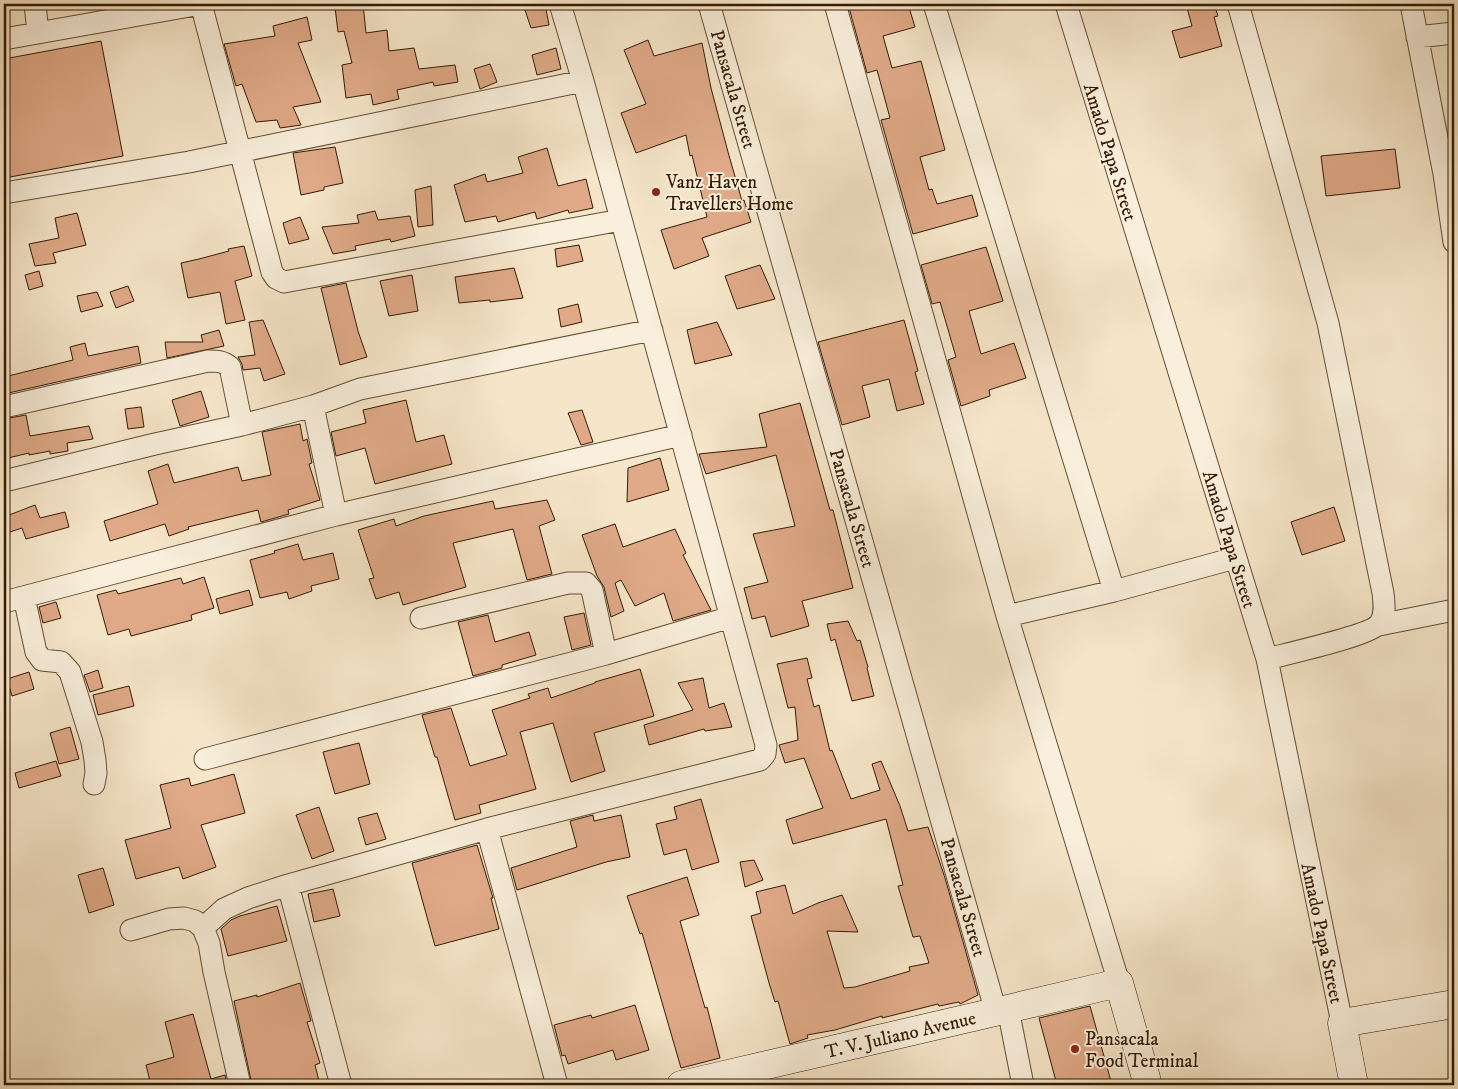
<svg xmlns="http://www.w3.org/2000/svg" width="1458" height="1089" font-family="'IM FELL DW Pica',serif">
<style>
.building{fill:#e0aa88;stroke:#341b03}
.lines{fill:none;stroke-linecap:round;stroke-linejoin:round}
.minor-casing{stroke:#644e34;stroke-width:23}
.secondary-casing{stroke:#341b03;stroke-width:29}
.minor{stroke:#f9efdc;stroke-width:21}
.secondary{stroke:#f9efdc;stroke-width:28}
.poi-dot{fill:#8f2418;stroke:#f9efdc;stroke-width:2}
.labels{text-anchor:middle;stroke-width:4;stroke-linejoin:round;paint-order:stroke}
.street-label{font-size:19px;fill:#341b03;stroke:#f9efdc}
.poi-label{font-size:19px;fill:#341b03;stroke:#f9efdc;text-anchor:start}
</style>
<rect width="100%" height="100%" fill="#f6e6c9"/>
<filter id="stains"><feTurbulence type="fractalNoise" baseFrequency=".004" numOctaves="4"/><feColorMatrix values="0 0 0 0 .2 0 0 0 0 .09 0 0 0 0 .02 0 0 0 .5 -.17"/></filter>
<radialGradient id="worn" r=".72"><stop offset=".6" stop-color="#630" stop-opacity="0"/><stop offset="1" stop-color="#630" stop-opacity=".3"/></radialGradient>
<path class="building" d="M 363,4 L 366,33 L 387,30 L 389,51 L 414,48 L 419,69 L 455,65 L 458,82 L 434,86 L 433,82 L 397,90 L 399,99 L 373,105 L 371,94 L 346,98 L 342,65 L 352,63 L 344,31 L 338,32 L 335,7 Z
M 523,4 L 545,4 L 549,25 L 531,28 Z
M 848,4 L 872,4 L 873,8 L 889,4 L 908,4 L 915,27 L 883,36 L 892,68 L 921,61 L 945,150 L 920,157 L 929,190 L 932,189 L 937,204 L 972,195 L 978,216 L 913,234 L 881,120 L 890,118 L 877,70 L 867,73 Z
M 1186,4 L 1214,4 L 1218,16 L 1214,17 L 1222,46 L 1180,58 L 1172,31 L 1192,26 Z
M 307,17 L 312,40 L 298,43 L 321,102 L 293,107 L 301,125 L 280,128 L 277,120 L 256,122 L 242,84 L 236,86 L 224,44 L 275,36 L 273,26 Z
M 648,40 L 654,56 L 702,43 L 711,88 L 728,152 L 742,201 L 744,200 L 751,222 L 702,238 L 709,256 L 674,269 L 661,230 L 707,217 L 692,155 L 690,156 L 686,135 L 636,153 L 621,113 L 646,104 L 624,50 Z
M 101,41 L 123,156 L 10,177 L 4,144 L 4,59 Z
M 556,48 L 561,69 L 537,75 L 532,55 Z
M 490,64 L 497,82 L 480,89 L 474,69 Z
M 335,147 L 343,183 L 324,187 L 324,190 L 301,195 L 293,153 Z
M 547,148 L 558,186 L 586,179 L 593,208 L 569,213 L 568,210 L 537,219 L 535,212 L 498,222 L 496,216 L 465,222 L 454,185 L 485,174 L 487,182 L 523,173 L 518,157 Z
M 1395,149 L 1400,188 L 1326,196 L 1321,156 Z
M 431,186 L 433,225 L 418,227 L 415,190 Z
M 375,211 L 378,220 L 410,216 L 415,236 L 391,242 L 390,239 L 355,246 L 356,250 L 333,254 L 322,227 L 359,223 L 357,215 Z
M 77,213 L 86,245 L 53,253 L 56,263 L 35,266 L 29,244 L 59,238 L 55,218 Z
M 300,217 L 309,239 L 289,244 L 283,223 Z
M 579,245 L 583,261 L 557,267 L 555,249 Z
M 244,246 L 252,276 L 235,281 L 245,320 L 226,324 L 220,292 L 188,298 L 181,263 L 199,259 L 229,251 L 228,249 Z
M 986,247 L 1003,301 L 969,311 L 981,354 L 1014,343 L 1026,378 L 989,390 L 990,396 L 961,406 L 948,360 L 956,357 L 940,302 L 932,304 L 921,265 Z
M 760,265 L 775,299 L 737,309 L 725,276 Z
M 514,268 L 523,298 L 490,302 L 490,300 L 459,303 L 455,277 Z
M 39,271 L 43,286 L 29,290 L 25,275 Z
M 412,275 L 418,311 L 389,316 L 380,281 Z
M 346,283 L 358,331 L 367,357 L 340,365 L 321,288 Z
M 128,286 L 134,301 L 116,308 L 110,292 Z
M 97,292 L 103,306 L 81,312 L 77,296 Z
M 578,304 L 582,322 L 561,327 L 558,309 Z
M 263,320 L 285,374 L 264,381 L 260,368 L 243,370 L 242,364 L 238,357 L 255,355 L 249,322 Z
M 904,320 L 918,371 L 915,372 L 924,404 L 897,411 L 889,379 L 862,386 L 870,417 L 842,425 L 818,342 Z
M 717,322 L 732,355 L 695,364 L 687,330 Z
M 219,330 L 224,346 L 167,358 L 165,342 L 203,342 L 201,335 Z
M 85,343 L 88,356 L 138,346 L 141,363 L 4,394 L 4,377 L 73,360 L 70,347 Z
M 201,391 L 209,417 L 180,426 L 172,400 Z
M 406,400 L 416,442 L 444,435 L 452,464 L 375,484 L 365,448 L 336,456 L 331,432 L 366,423 L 363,410 Z
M 800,403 L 830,510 L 833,510 L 853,588 L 802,601 L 809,626 L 771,637 L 765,616 L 752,619 L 744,588 L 768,582 L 753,534 L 795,526 L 776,455 L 706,474 L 699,454 L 767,447 L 759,414 Z
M 141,407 L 144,427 L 128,429 L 125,409 Z
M 582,410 L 593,442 L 581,445 L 568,413 Z
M 26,415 L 30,436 L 89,426 L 93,439 L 67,443 L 68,451 L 50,454 L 50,451 L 29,455 L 29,453 L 4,459 L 4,419 Z
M 300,424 L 303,441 L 307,439 L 312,463 L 309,464 L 320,500 L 288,510 L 289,514 L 261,522 L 258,510 L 188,527 L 189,529 L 169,536 L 165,524 L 110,541 L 104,521 L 158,504 L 148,471 L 168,464 L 174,483 L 238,467 L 242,481 L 271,475 L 262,432 Z
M 660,458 L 669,490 L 627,502 L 628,468 Z
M 547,500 L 555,520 L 539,526 L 552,574 L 527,580 L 513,529 L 453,543 L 466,587 L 403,605 L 399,592 L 376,599 L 369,579 L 374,578 L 358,530 L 394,519 L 396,526 L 424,516 L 493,501 L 495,509 Z
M 35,505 L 40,518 L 65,512 L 69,527 L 26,539 L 22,528 L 4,534 L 4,517 Z
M 1334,507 L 1345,541 L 1302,555 L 1291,522 Z
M 615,524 L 623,547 L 675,529 L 686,553 L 683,555 L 711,610 L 673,621 L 664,593 L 635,606 L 621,580 L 615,583 L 624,611 L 611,617 L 604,587 L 597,576 L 582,535 Z
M 298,544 L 303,560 L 333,553 L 339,579 L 311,586 L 312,591 L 289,599 L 287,592 L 260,598 L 250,560 L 275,553 L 274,551 Z
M 204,577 L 214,608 L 191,615 L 192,620 L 131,636 L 129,629 L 108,635 L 97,595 L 116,590 L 118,594 L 181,578 L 183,584 Z
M 249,590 L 253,605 L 220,614 L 216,599 Z
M 56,602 L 61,618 L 43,623 L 39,607 Z
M 584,613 L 591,645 L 572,650 L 564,617 Z
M 488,615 L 495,642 L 529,632 L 536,655 L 502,665 L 502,668 L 473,676 L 458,622 Z
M 848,621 L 857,641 L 860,640 L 868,667 L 867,668 L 874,696 L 852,701 L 835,639 L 831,641 L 827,624 Z
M 807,658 L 812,678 L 807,679 L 814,707 L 819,705 L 830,751 L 832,750 L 851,799 L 880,790 L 872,764 L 881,761 L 900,806 L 908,831 L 928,827 L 945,878 L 978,995 L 960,1004 L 959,1002 L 939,1006 L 938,1004 L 882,1018 L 882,1016 L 835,1030 L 807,1035 L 808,1038 L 790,1044 L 778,1001 L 775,1002 L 769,983 L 751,916 L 761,913 L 756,892 L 785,885 L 793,914 L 818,903 L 842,895 L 858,932 L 827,931 L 844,988 L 855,987 L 910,971 L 909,967 L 929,963 L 920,936 L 913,937 L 898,886 L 903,885 L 886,819 L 793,844 L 786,820 L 823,808 L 804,758 L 785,763 L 779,745 L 798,740 L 795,707 L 788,708 L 777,664 Z
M 640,669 L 654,716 L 594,733 L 605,771 L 571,782 L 553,723 L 520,732 L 536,789 L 479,805 L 481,813 L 455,820 L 437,757 L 435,757 L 422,715 L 451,708 L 470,766 L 507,755 L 492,710 L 530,698 L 528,694 L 548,688 L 551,698 L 595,683 L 595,682 Z
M 98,670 L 103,688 L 90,692 L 84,675 Z
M 29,672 L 34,689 L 12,696 L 7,679 Z
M 703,678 L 709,708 L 724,703 L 732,727 L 705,731 L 704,729 L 649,745 L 644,725 L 693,710 L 678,683 Z
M 129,686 L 134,706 L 98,715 L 93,695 Z
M 70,727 L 79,759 L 59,764 L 50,733 Z
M 359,743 L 370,784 L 335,794 L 323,752 Z
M 56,761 L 61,776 L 19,788 L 15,773 Z
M 234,774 L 245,813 L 201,825 L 216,867 L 183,879 L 179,867 L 136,879 L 125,840 L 171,828 L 160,785 L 189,778 L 191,786 Z
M 701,799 L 719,862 L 692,870 L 686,849 L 664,855 L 656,824 L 677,819 L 674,807 Z
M 319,807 L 334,851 L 312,859 L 296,815 Z
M 377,813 L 386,839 L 366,845 L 358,818 Z
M 593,815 L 594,821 L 621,815 L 630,857 L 606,862 L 517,890 L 511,868 L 577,847 L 570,821 Z
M 477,845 L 493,898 L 491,898 L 499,929 L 435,946 L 412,863 Z
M 754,860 L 763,880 L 745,887 L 740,862 Z
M 103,868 L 114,905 L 89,913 L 78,875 Z
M 687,877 L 699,915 L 680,921 L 705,1008 L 707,1007 L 720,1058 L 681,1068 L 642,933 L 640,934 L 627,896 Z
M 333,889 L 340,916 L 314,922 L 308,894 Z
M 277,906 L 287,941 L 228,956 L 221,929 L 231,920 L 240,916 Z
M 300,983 L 311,1021 L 307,1022 L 320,1063 L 315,1065 L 320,1085 L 252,1085 L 234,1001 L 257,995 L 257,997 Z
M 635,1005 L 649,1050 L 616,1060 L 613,1050 L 568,1064 L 565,1055 L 562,1056 L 554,1025 L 591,1015 L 592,1018 Z
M 1090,1006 L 1112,1085 L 1057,1085 L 1039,1018 Z
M 193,1014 L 211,1079 L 225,1075 L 227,1085 L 151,1085 L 146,1065 L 174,1057 L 165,1022 Z"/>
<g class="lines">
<defs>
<path id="minor" d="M 35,4 L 38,33
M 709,4 L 996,1012
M 835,4 L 1007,616 L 1119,983
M 934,4 L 1114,591
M 1066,4 L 1267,659 L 1342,1023
M 1238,4 L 1328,323 L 1383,593 C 1384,603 1386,614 1380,623 C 1372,635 1286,654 1267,659
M 1411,4 L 1444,174 L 1454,242
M 1417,37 L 1454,33
M 4,39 L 201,4 L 272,272 L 276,278 L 284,282 L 621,220
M 4,193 L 189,162 L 583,81
M 313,406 L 360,389 L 652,330
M 4,407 L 208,361 C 217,361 223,361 230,367 L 242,425
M 4,481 L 155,444 L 242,425 L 313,406 L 336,515
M 24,597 L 36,652 L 42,660 L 61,662 L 70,672 L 92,742 L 95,760 L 96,773 L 94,784
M 4,602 L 336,515 L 681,435
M 1007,616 L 1114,591 L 1235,558
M 421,618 L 568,583 L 586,583 L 592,590 L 606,654
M 1379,625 L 1454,610
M 205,759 L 606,654 L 731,617
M 487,829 L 557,1085
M 288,885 L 341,1085
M 203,928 L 224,909 L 248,898 L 288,885 L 487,829 L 760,760 L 765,754 L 766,745 L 583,81 L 560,4
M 131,930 L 169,919 L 184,918 L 195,921 L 203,928 L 209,943 L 214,972 L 240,1085
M 1008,1009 L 1023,1085"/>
<path id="secondary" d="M 681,1085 L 1119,983 L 1148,1085
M 1354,1085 L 1342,1023 L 1454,1004"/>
</defs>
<use href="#minor" class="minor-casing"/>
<use href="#secondary" class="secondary-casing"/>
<use href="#minor" class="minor"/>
<use href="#secondary" class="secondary"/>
</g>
<g class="poi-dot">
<circle cx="656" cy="192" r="5"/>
<circle cx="1075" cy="1049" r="5"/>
</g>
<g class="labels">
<g class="street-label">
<text transform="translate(734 89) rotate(74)" y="7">Pansacala Street</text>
<text transform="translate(1111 152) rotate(73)" y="7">Amado Papa Street</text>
<text transform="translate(853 508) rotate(74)" y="7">Pansacala Street</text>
<text transform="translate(1230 539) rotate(73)" y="7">Amado Papa Street</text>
<text transform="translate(964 897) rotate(74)" y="7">Pansacala Street</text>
<text transform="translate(1323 933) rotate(78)" y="7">Amado Papa Street</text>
<text transform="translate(900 1034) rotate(-13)" y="7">T. V. Juliano Avenue</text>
</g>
<g class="poi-label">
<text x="666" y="188">Vanz Haven<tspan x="666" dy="22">Travellers Home</tspan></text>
<text x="1085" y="1045">Pansacala<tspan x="1085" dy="22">Food Terminal</tspan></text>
</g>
</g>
<rect width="1458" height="1089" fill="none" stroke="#f6e6c9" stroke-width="20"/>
<rect x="5" y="5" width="1448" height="1079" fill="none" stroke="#341b03" stroke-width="2.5"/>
<rect x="10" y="10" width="1438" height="1069" fill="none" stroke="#341b03"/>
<rect width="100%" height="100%" filter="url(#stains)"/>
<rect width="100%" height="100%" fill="url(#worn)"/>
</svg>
